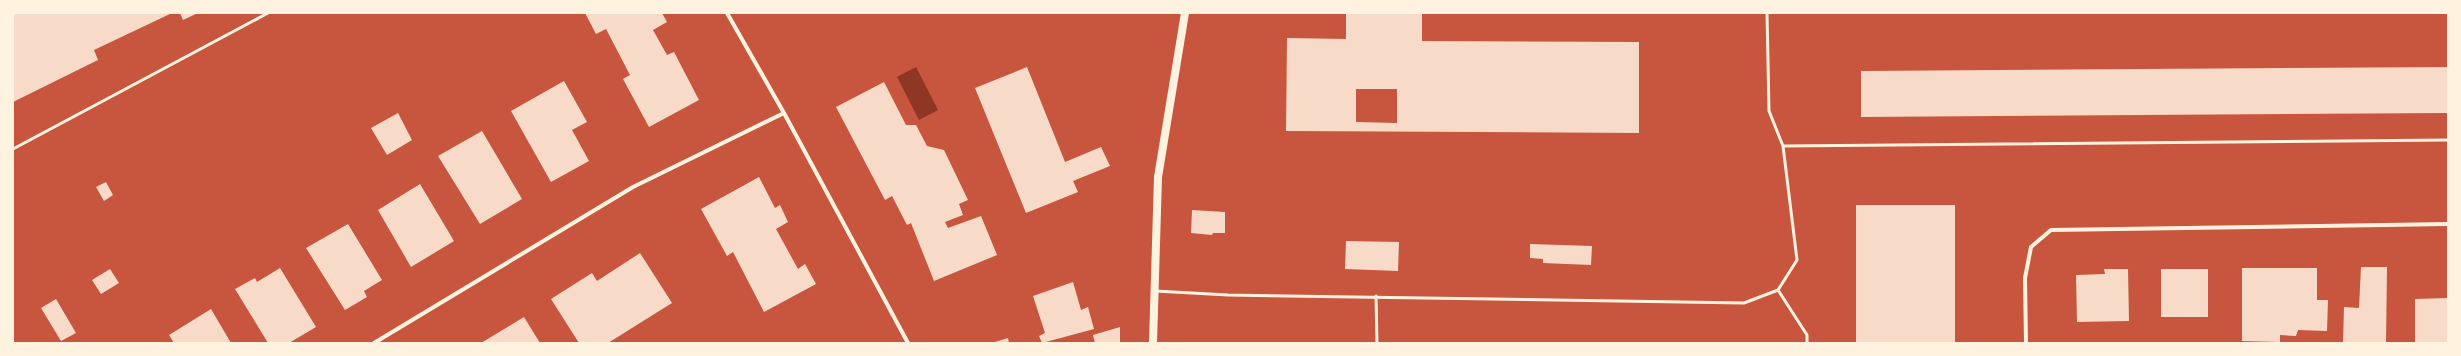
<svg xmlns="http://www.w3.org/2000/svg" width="2461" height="356" font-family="'Noto Serif',serif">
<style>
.water{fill:#8f3625}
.building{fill:#f7dbc8;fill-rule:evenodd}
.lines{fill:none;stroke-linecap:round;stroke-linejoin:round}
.service{stroke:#fff3e0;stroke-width:3}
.minor{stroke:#fff3e0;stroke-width:4}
.secondary{stroke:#fff3e0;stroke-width:8}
</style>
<rect width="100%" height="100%" fill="#c8553d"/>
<path class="water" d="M 916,67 L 938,110 L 919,120 L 897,77 Z"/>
<path class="building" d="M 13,13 L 172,13 L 94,50 L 98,60 L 13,102 Z
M 180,13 L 198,13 L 183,20 Z
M 585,13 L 662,13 L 667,22 L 653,30 L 667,55 L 674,52 L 699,100 L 649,127 L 623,79 L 630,75 L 606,29 L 596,34 Z
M 1346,13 L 1422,13 L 1422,41 L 1639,42 L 1639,133 L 1286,131 L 1287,38 L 1346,39 ZM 1356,89 L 1397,89 L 1397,123 L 1356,122 Z
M 1027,67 L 1065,162 L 1101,147 L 1110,166 L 1073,181 L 1078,192 L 1026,213 L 975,88 Z
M 2448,67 L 2448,113 L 1861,117 L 1861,71 Z
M 564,81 L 587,122 L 572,130 L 589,161 L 551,182 L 511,111 Z
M 884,82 L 906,125 L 916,125 L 927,146 L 944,150 L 968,200 L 959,204 L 963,215 L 945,222 L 948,228 L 981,216 L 997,255 L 934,281 L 911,223 L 907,225 L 892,196 L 885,200 L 836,107 Z
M 398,113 L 412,140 L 387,155 L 371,128 Z
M 482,131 L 522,199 L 480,224 L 438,156 Z
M 759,177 L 775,208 L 780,205 L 788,222 L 776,229 L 798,269 L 805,264 L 816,284 L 764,312 L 733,252 L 727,256 L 701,209 Z
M 106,182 L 113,195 L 104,201 L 96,187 Z
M 420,184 L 454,241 L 411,267 L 378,210 Z
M 1856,205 L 1955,205 L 1955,343 L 1856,343 Z
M 1192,210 L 1225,212 L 1225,233 L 1213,233 L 1212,235 L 1191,233 Z
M 348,224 L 382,280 L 364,291 L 367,297 L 345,310 L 306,248 Z
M 1346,241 L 1399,242 L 1398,271 L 1345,269 Z
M 1530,244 L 1592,246 L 1591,265 L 1543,263 L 1543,259 L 1530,258 Z
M 640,253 L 672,303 L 608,343 L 579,343 L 551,299 L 592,273 L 597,281 Z
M 2361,267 L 2387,267 L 2386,343 L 2343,343 L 2344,307 L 2359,308 Z
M 280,268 L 316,327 L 289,343 L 268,343 L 235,289 L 255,278 L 257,282 Z
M 2242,268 L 2317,268 L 2317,300 L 2328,300 L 2327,331 L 2298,330 L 2296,336 L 2280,335 L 2280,342 L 2242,341 Z
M 110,269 L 119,283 L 101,294 L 92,280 Z
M 2104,269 L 2128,269 L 2129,321 L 2077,322 L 2076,275 L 2105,274 Z
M 2161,269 L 2208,269 L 2208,317 L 2161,317 Z
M 1073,282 L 1081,310 L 1088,307 L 1094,329 L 1042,343 L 1039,336 L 1045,333 L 1033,296 Z
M 2448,298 L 2448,343 L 2415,343 L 2415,299 Z
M 56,299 L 76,333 L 61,341 L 41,308 Z
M 211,309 L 231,343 L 174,343 L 169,335 Z
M 524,317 L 540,343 L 481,343 Z
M 1120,327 L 1120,343 L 1095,343 L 1093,335 Z
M 1008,338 L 1009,343 L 992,343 Z"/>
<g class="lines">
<path class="service" d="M 1783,146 L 2448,140
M 13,149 L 268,13
M 1778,290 L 1807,335 L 1807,343
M 1155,291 L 1228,295 L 1744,303 L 1778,290 L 1797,260 L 1783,146 L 1769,111 L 1767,13
M 1376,296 L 1377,343"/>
<path class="minor" d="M 727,13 L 784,113 L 908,343
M 374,343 L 633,187 L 784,113
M 2026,343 L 2025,278 L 2031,247 L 2051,230 L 2448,224"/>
<path class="secondary" d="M 1153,343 L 1158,177 L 1185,13"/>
</g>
<rect width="2461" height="356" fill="none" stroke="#fff3e0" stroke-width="28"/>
</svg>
